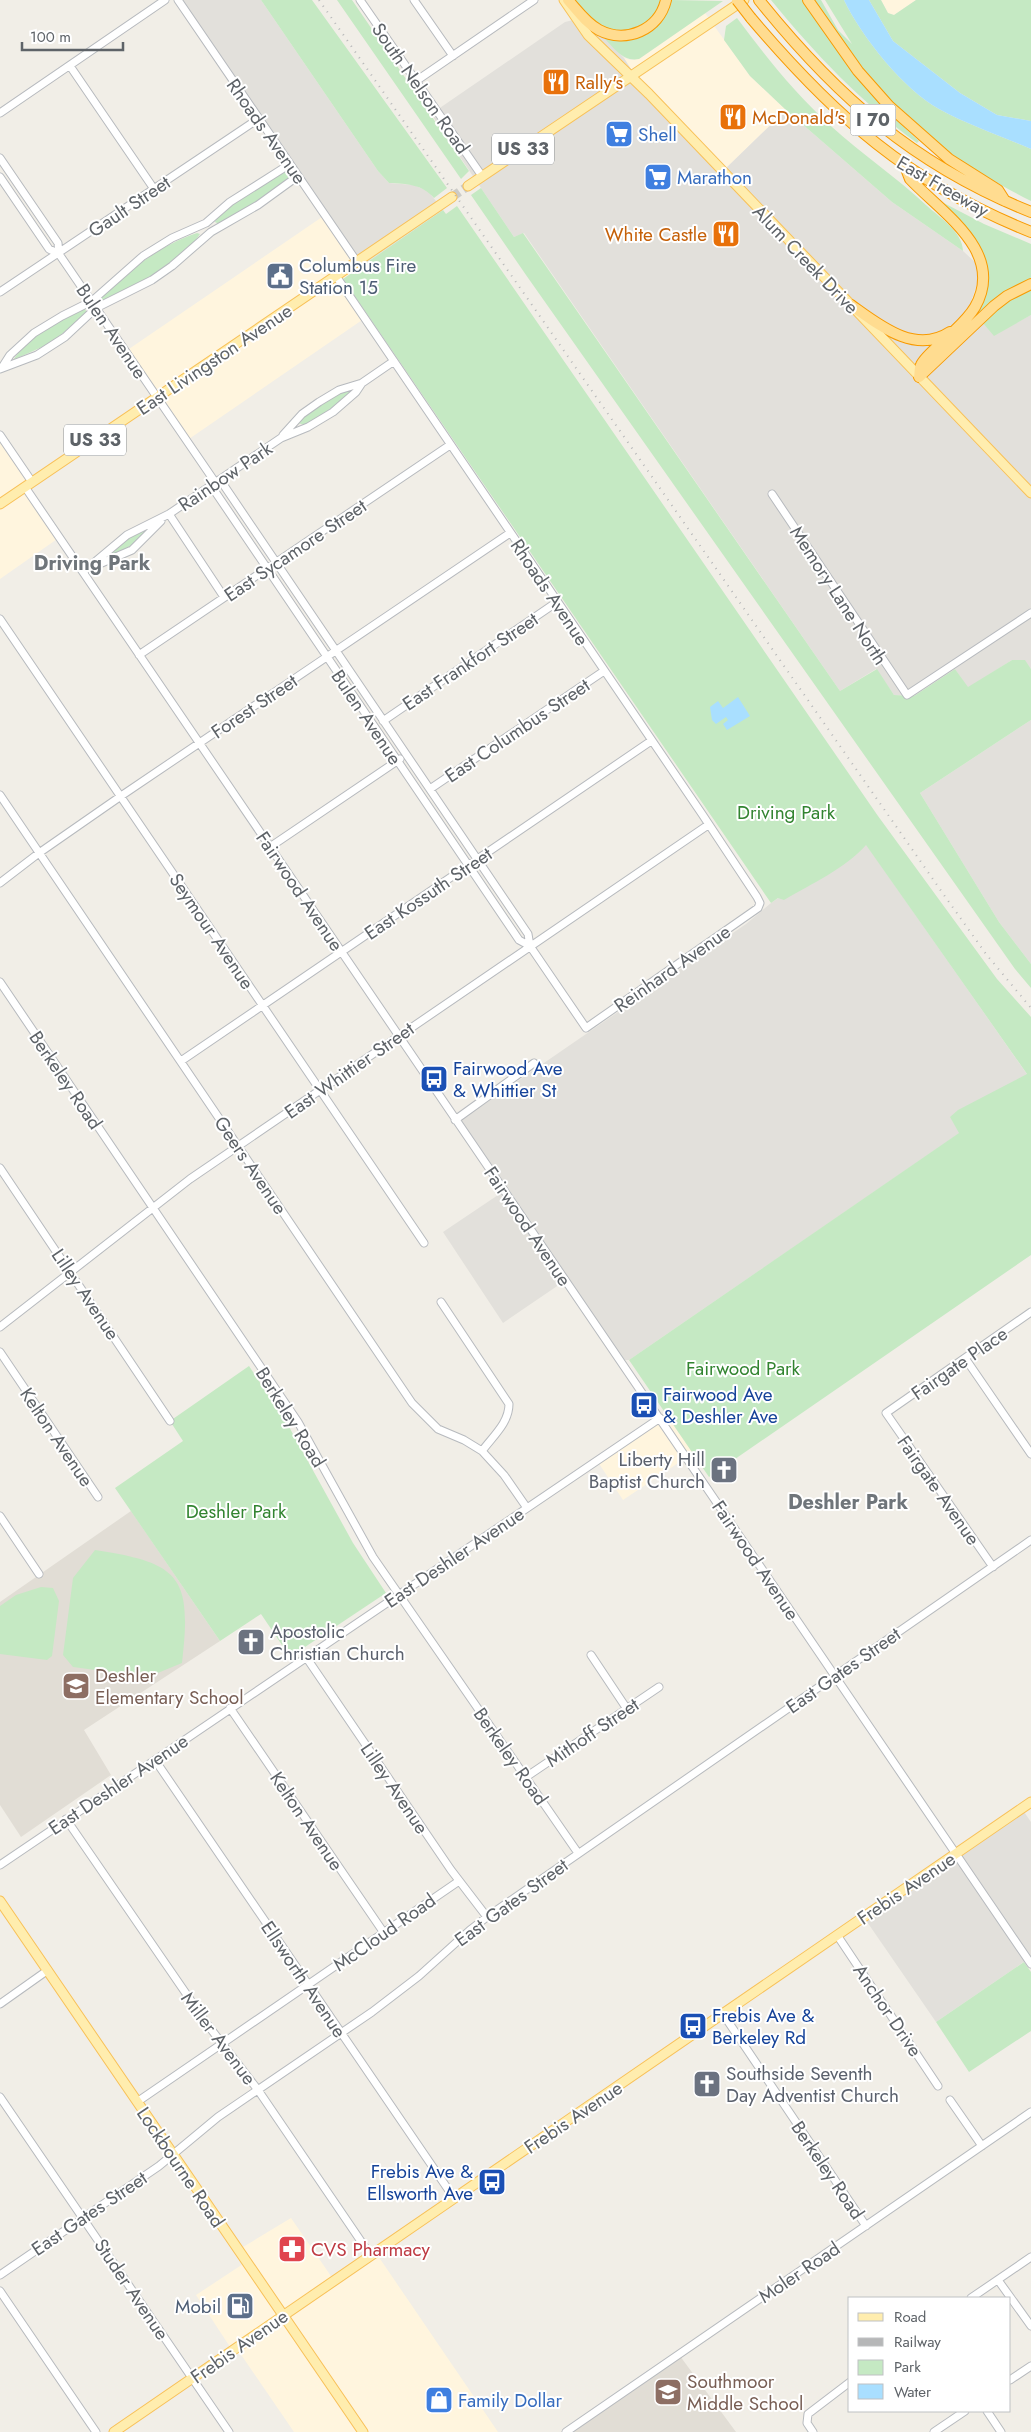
<svg xmlns="http://www.w3.org/2000/svg" width="1031" height="2432" font-family="Jost,sans-serif">
<style>
.commercial{fill:#fff5de}
.industrial{fill:#e2e0db}
.education{fill:#e1ddd5}
.green{fill:#c5e9c3}
.water{fill:#a9dfff}
.lines{fill:none;stroke-linecap:round;stroke-linejoin:round}
.major-tunnel{stroke:#cccbc7;stroke-width:9;stroke-dasharray:9 4.5;stroke-linecap:butt}
.minor-casing{stroke:#b7babe;stroke-width:9}
.major-casing{stroke:#f8c159;stroke-width:11}
.highway-casing{stroke:#f89a00;stroke-width:12}
.minor{stroke:#fff;stroke-width:7}
.major{stroke:#ffedae;stroke-width:9}
.highway{stroke:#ffdc90;stroke-width:10}
.rail{stroke:#b6b7b8;stroke-width:2;stroke-dasharray:1 6;stroke-linecap:butt}
.highway-bridge-casing{stroke:#f89a00;stroke-width:12;stroke-linecap:butt}
.highway-bridge{stroke:#ffdc90;stroke-width:10}
.labels{text-anchor:middle;stroke-width:4;stroke-linejoin:round;paint-order:stroke}
.shield{fill:#fff;stroke:#8e9295;stroke-width:1}
.shield-label{font-size:18px;font-weight:bold;fill:#5e6368}
.food-label{font-size:19px;fill:#c56008;stroke:#fff;text-anchor:start}
.street-label{font-size:19px;fill:#5e6368;stroke:#fff}
.shop-label{font-size:19px;fill:#366cbe;stroke:#fff;text-anchor:start}
.service-label{font-size:19px;fill:#4e5e75;stroke:#fff;text-anchor:start}
.park-label{font-size:19px;fill:#328430;stroke:#fff}
.transit-label{font-size:19px;fill:#164399;stroke:#fff;text-anchor:start}
.worship-label{font-size:19px;fill:#5b616d;stroke:#fff;text-anchor:start}
.education-label{font-size:19px;fill:#785e54;stroke:#fff;text-anchor:start}
.health-label{font-size:19px;fill:#be3a42;stroke:#fff;text-anchor:start}
.neighbourhood-label{font-size:20px;font-weight:bold;fill:#6f757a;stroke:#fff}
</style>
<rect width="100%" height="100%" fill="#f1eee7"/>
<path class="commercial" d="M 881,0 L 916,0 L 894,15 L 888,13 Z
M 705,13 L 750,76 L 786,110 L 722,172 L 634,74 L 624,58 L 631,60 L 639,59 Z
M 325,215 L 360,267 L 343,279 L 368,316 L 186,441 L 126,351 Z
M 0,437 L 31,482 L 31,493 L 60,537 L 0,579 Z
M 665,1413 L 693,1453 L 623,1500 L 596,1459 Z
M 291,2218 L 333,2279 L 374,2250 L 498,2432 L 294,2432 L 242,2356 L 232,2350 L 196,2295 L 246,2262 L 238,2250 Z"/>
<path class="industrial" d="M 180,0 L 261,0 L 378,171 L 389,183 L 414,185 L 428,191 L 443,210 L 360,267 Z
M 585,17 L 624,58 L 634,74 L 723,171 L 786,110 L 892,202 L 963,251 L 977,264 L 978,281 L 969,308 L 994,335 L 1031,315 L 1031,669 L 1025,661 L 1012,660 L 968,688 L 955,669 L 914,696 L 894,695 L 876,669 L 840,691 L 524,233 L 514,237 L 431,114 L 565,22 Z
M 1031,720 L 1031,964 L 999,922 L 920,793 Z
M 863,840 L 1031,1080 L 1031,1084 L 629,1360 L 620,1360 L 566,1280 L 503,1323 L 443,1232 L 504,1191 L 458,1122 L 746,924 L 771,903 Z
M 1022,1809 L 1031,1822 L 1031,1957 L 936,2022 L 863,1916 Z"/>
<path class="education" d="M 131,1511 L 220,1641 L 84,1730 L 111,1775 L 21,1837 L 0,1805 L 0,1602 Z
M 680,2356 L 736,2432 L 572,2432 L 660,2371 Z"/>
<path class="green" d="M 261,0 L 312,0 L 447,188 L 434,198 C 422,184 407,184 389,183 L 378,171 Z
M 337,0 L 352,0 L 469,171 L 461,179 Z
M 574,0 L 662,0 C 651,26 632,36 605,28 C 602,27 596,26 594,24 C 586,19 579,7 574,0 Z
M 671,0 L 723,1 L 639,59 C 623,62 615,49 605,39 L 606,36 L 617,39 L 666,14 Z
M 771,0 L 802,0 C 838,51 872,99 919,141 L 917,143 C 861,102 815,54 771,0 Z
M 814,0 L 821,0 L 838,30 L 852,44 L 825,0 L 844,0 C 861,36 904,90 939,109 C 968,125 1001,136 1031,149 L 1031,201 C 978,174 930,143 889,100 C 860,70 838,34 814,0 Z
M 869,0 L 881,0 L 888,13 L 894,15 L 916,0 L 1031,0 L 1031,121 L 997,115 L 960,93 L 893,41 Z
M 737,18 C 766,57 795,94 832,127 C 862,154 896,177 926,205 C 939,217 963,232 963,251 L 892,202 L 786,110 L 750,76 L 724,40 L 726,26 Z
M 284,171 L 290,174 L 288,180 L 256,203 L 219,224 L 215,222 C 221,203 267,182 284,171 Z
M 481,188 L 514,237 L 523,233 L 840,691 L 877,669 L 894,695 L 914,696 L 955,669 L 968,687 L 1012,660 L 1025,660 L 1031,669 L 1031,720 L 920,793 L 999,922 L 1031,964 L 1031,988 L 1015,969 L 526,275 L 471,195 Z
M 940,201 L 984,224 L 1031,244 L 1031,280 L 999,296 L 976,316 L 974,314 L 985,266 Z
M 457,206 L 878,816 L 997,979 L 1031,1017 L 1031,1255 L 709,1477 L 629,1360 L 959,1133 L 950,1117 L 958,1110 L 1027,1074 L 866,845 C 846,868 811,884 784,900 L 778,898 L 771,903 L 343,279 L 443,210 L 446,214 Z
M 197,233 L 200,234 C 181,265 134,286 103,301 L 100,297 C 130,270 158,246 197,233 Z
M 1031,289 L 1031,315 L 994,336 L 982,322 L 1001,305 Z
M 85,309 L 87,313 L 51,343 L 13,360 C 30,336 56,318 85,309 Z
M 349,388 L 350,392 L 344,401 L 304,425 L 298,423 L 308,412 Z
M 147,529 C 142,539 119,557 108,553 L 119,542 Z
M 249,1366 L 288,1425 L 353,1543 L 386,1593 L 290,1657 L 261,1614 L 220,1641 L 115,1488 L 183,1441 L 170,1421 Z
M 95,1550 C 181,1563 192,1577 182,1663 L 148,1677 L 73,1667 L 63,1655 L 73,1578 Z
M 41,1587 L 53,1588 L 59,1601 L 52,1656 L 47,1660 L 0,1654 L 0,1606 L 16,1595 Z
M 1024,1962 L 1031,1972 L 1031,2031 L 969,2072 L 936,2022 Z"/>
<path class="water" d="M 844,0 L 869,0 L 893,41 L 960,93 L 997,115 L 1031,121 L 1031,149 C 1001,136 968,125 939,109 C 904,90 861,36 844,0 Z
M 738,697 L 750,716 L 727,730 L 723,724 L 728,720 L 726,717 L 716,724 L 712,720 L 710,707 L 718,701 L 723,708 Z"/>
<g class="lines">
<path class="major-tunnel" d="M 452,197 L 468,186"/>
<defs>
<path id="minor" d="M 178,0 L 357,262
M 360,0 L 482,176
M 414,0 L 453,56
M 70,66 L 154,189
M 416,81 L 534,0
M 0,113 L 165,0
M 0,158 L 58,243 L 59,254
M 0,177 L 49,249 L 59,254 L 215,482 L 214,490 L 519,940 L 530,946
M 0,292 L 258,119
M 3,366 L 10,355 L 34,333 L 62,316 L 92,301 L 143,256 L 172,238 L 206,223 L 230,202 L 290,164
M 0,369 L 37,355 L 65,337 L 96,308 L 152,280 L 172,266 L 211,232 L 258,205 L 298,176
M 0,435 L 32,482
M 283,435 L 302,414 L 319,402 L 339,390 L 362,383 L 394,361
M 215,482 L 223,484 L 528,934 L 530,946 L 586,1028 L 758,908 L 760,903 L 757,897 L 702,814 L 336,276
M 25,487 L 1031,1964
M 772,494 L 907,695 L 1031,613
M 169,514 L 224,597
M 90,568 L 132,550 L 161,521
M 83,572 L 127,535 L 169,514 L 281,438 L 308,427 L 333,412 L 356,392 L 362,383
M 0,619 L 424,1243
M 139,655 L 450,445
M 383,721 L 557,602
M 430,789 L 604,671
M 0,795 L 412,1403 L 438,1429 L 464,1440 L 482,1451 L 504,1475 L 527,1508
M 270,847 L 400,759
M 0,883 L 39,853 L 121,796 L 510,533
M 0,982 L 298,1422 L 373,1557 L 578,1853
M 181,1061 L 651,741
M 455,1120 L 534,1063
M 0,1168 L 170,1421
M 441,1302 L 509,1404 C 509,1423 493,1436 482,1451
M 0,1327 L 190,1179 L 708,825
M 0,1352 L 98,1497
M 965,1358 L 1031,1454
M 0,1516 L 39,1574
M 993,1567 L 886,1413 L 1031,1312
M 591,1655 L 627,1709
M 306,1657 L 451,1870 L 487,1917
M 230,1708 L 384,1933
M 155,1760 L 454,2198
M 526,1777 L 659,1687
M 66,1819 L 207,2024 L 258,2090 L 371,2256
M 0,1865 L 660,1418
M 837,1935 L 938,2086
M 0,2004 L 48,1970
M 723,2014 L 866,2226
M 0,2097 L 229,2432
M 950,2100 L 982,2146
M 137,2102 L 459,1881
M 0,2275 L 159,2166 L 218,2117 L 372,2012 L 419,1976 L 470,1930 L 487,1917 L 1031,1540
M 998,2280 L 1031,2326
M 0,2291 L 96,2432
M 971,2298 L 1031,2257
M 1010,2380 L 1031,2366
M 987,2411 L 1001,2432
M 566,2432 L 1031,2112
M 813,2432 L 807,2423 L 808,2414 L 850,2382
M 934,2432 L 965,2411"/>
<path id="major" d="M 564,0 L 588,35 L 649,94 L 1031,493
M 468,186 L 744,0
M 0,504 L 452,197
M 0,1901 L 363,2432
M 114,2432 L 1031,1802"/>
<path id="highway" d="M 568,0 C 577,10 586,23 599,30 C 626,44 659,30 666,0
M 759,0 C 837,97 914,165 1031,212
M 808,0 L 858,71 L 889,106 L 949,159 L 998,190 L 1005,201
M 751,18 C 835,117 909,183 1031,232
M 905,166 L 910,179 C 942,213 1006,252 975,307 C 968,319 957,328 947,338 C 940,345 925,356 921,365 C 919,368 920,373 919,377
M 851,305 C 879,325 915,355 950,332
M 919,377 L 994,306 L 1007,296 L 1031,284"/>
</defs>
<use href="#minor" class="minor-casing"/>
<use href="#major" class="major-casing"/>
<use href="#highway" class="highway-casing"/>
<use href="#minor" class="minor"/>
<use href="#major" class="major"/>
<use href="#highway" class="highway"/>
<path class="rail" d="M 319,0 L 944,895 L 986,954 L 1031,1008"/>
<defs>
<path id="highway-bridge" d="M 737,0 L 751,18"/>
</defs>
<use href="#highway-bridge" class="highway-bridge-casing"/>
<use href="#highway-bridge" class="highway-bridge"/>
</g>
<defs>
<symbol id="restaurant-square" viewBox="-11 -11 22 22"><rect x="-9" y="-9" width="18" height="18" rx="4" fill="#e8710a" stroke="#fff"/><path d="M-5-6h1v4h1v-4h1v4h1v-4h1v5L-1.5 .5V6h-2V.5L-5-1ZM5-6V6H3V1.5H1.5Q1.5-4 5-6Z" fill="#fff"/></symbol>
<symbol id="supermarket-square" viewBox="-11 -11 22 22"><rect x="-9" y="-9" width="18" height="18" rx="4" fill="#3f7fe0" stroke="#fff"/><path d="M-6-5.5h2.5l.6 2H6L4.5 2H-2.5L-4.4-4H-6ZM-1.5 3.2a1.3 1.3 0 1 0 .1 0ZM3 3.2a1.3 1.3 0 1 0 .1 0Z" fill="#fff"/></symbol>
<symbol id="civic-square" viewBox="-11 -11 22 22"><rect x="-9" y="-9" width="18" height="18" rx="4" fill="#5c6f8a" stroke="#fff"/><path d="M-.6-6.5H3V-4.5H.6V-3L4-1V1h2V6H-6V1h2V-1L-.6-3ZM-1.2 2.5V6h2.4V2.5Z" fill="#fff"/></symbol>
<symbol id="bus-square" viewBox="-11 -11 22 22"><rect x="-9" y="-9" width="18" height="18" rx="4" fill="#1a4fb4" stroke="#fff"/><path d="M-5-6H5V4H4V6H2V4H-2V6H-4V4H-5ZM-3.5-4V0h7V-4ZM-3.5 1.2v1.5H-2V1.2ZM2 1.2v1.5H3.5V1.2Z" fill="#fff"/></symbol>
<symbol id="church-square" viewBox="-11 -11 22 22"><rect x="-9" y="-9" width="18" height="18" rx="4" fill="#6b7280" stroke="#fff"/><path d="M-1.2-6h2.4v3.5h3.3v2.4h-3.3V6h-2.4V-.1h-3.3v-2.4h3.3Z" fill="#fff"/></symbol>
<symbol id="school-square" viewBox="-11 -11 22 22"><rect x="-9" y="-9" width="18" height="18" rx="4" fill="#8d6e63" stroke="#fff"/><path d="M0-5L7-2L0 1L-7-2ZM-4 1L0 2.5L4 1V4Q0 6-4 4Z" fill="#fff"/></symbol>
<symbol id="pharmacy-square" viewBox="-11 -11 22 22"><rect x="-9" y="-9" width="18" height="18" rx="4" fill="#e0444e" stroke="#fff"/><path d="M-2-6h4v4h4v4h-4v4h-4v-4h-4v-4h4Z" fill="#fff"/></symbol>
<symbol id="fuel-square" viewBox="-11 -11 22 22"><rect x="-9" y="-9" width="18" height="18" rx="4" fill="#5c6f8a" stroke="#fff"/><path d="M-5.5-6h7V0h2V4h1.3V-2.5L3-4.5l.8-.8L6-3V5H2.5V1h-1V6h-7ZM-4.2-4.7v3.2H.2V-4.7Z" fill="#fff"/></symbol>
<symbol id="shop-square" viewBox="-11 -11 22 22"><rect x="-9" y="-9" width="18" height="18" rx="4" fill="#3f7fe0" stroke="#fff"/><path d="M-5-2.5h2.3a2.7 3.5 0 0 1 5.4 0H5L5.5 6h-11ZM-1.5-2.5h3a1.5 2.3 0 0 0-3 0Z" fill="#fff"/></symbol>
</defs>
<g fill-rule="evenodd">
<use href="#restaurant-square" x="540" y="66" width="32" height="32"/>
<use href="#restaurant-square" x="717" y="101" width="32" height="32"/>
<use href="#supermarket-square" x="603" y="118" width="32" height="32"/>
<use href="#supermarket-square" x="642" y="161" width="32" height="32"/>
<use href="#restaurant-square" x="710" y="218" width="32" height="32"/>
<use href="#civic-square" x="264" y="260" width="32" height="32"/>
<use href="#bus-square" x="418" y="1063" width="32" height="32"/>
<use href="#bus-square" x="628" y="1389" width="32" height="32"/>
<use href="#church-square" x="708" y="1454" width="32" height="32"/>
<use href="#church-square" x="235" y="1626" width="32" height="32"/>
<use href="#school-square" x="60" y="1670" width="32" height="32"/>
<use href="#bus-square" x="677" y="2010" width="32" height="32"/>
<use href="#church-square" x="691" y="2068" width="32" height="32"/>
<use href="#bus-square" x="476" y="2166" width="32" height="32"/>
<use href="#pharmacy-square" x="276" y="2233" width="32" height="32"/>
<use href="#fuel-square" x="224" y="2290" width="32" height="32"/>
<use href="#school-square" x="652" y="2376" width="32" height="32"/>
<use href="#shop-square" x="423" y="2384" width="32" height="32"/>
</g>
<g class="labels">
<g class="shield">
<rect x="850.5" y="104.5" width="45" height="31" rx="4"/>
<rect x="492" y="133.5" width="62" height="31" rx="4"/>
<rect x="64" y="424.5" width="62" height="31" rx="4"/>
</g>
<g class="shield-label">
<text x="873" y="126">I 70</text>
<text x="523" y="155">US 33</text>
<text x="95" y="446">US 33</text>
</g>
<g class="food-label">
<text x="575" y="89">Rally's</text>
<text x="752" y="124">McDonald's</text>
<text x="707" y="241" text-anchor="end">White Castle</text>
</g>
<g class="street-label">
<text transform="translate(421 88) rotate(55)" y="7">South Nelson Road</text>
<text transform="translate(267 131) rotate(55)" y="7">Rhoads Avenue</text>
<text transform="translate(943 186) rotate(30)" y="7">East Freeway</text>
<text transform="translate(129 206) rotate(-34)" y="7">Gault Street</text>
<text transform="translate(806 259) rotate(46)" y="7">Alum Creek Drive</text>
<text transform="translate(112 331) rotate(56)" y="7">Bulen Avenue</text>
<text transform="translate(214 359) rotate(-34)" y="7">East Livingston Avenue</text>
<text transform="translate(225 476) rotate(-34)" y="7">Rainbow Park</text>
<text transform="translate(295 550) rotate(-34)" y="7">East Sycamore Street</text>
<text transform="translate(550 592) rotate(56)" y="7">Rhoads Avenue</text>
<text transform="translate(839 595) rotate(57)" y="7">Memory Lane North</text>
<text transform="translate(470 661) rotate(-34)" y="7">East Frankfort Street</text>
<text transform="translate(254 706) rotate(-34)" y="7">Forest Street</text>
<text transform="translate(367 717) rotate(56)" y="7">Bulen Avenue</text>
<text transform="translate(517 730) rotate(-34)" y="7">East Columbus Street</text>
<text transform="translate(300 891) rotate(56)" y="7">Fairwood Avenue</text>
<text transform="translate(428 893) rotate(-34)" y="7">East Kossuth Street</text>
<text transform="translate(212 931) rotate(56)" y="7">Seymour Avenue</text>
<text transform="translate(672 968) rotate(-35)" y="7">Reinhard Avenue</text>
<text transform="translate(349 1070) rotate(-35)" y="7">East Whittier Street</text>
<text transform="translate(66 1080) rotate(56)" y="7">Berkeley Road</text>
<text transform="translate(251 1165) rotate(56)" y="7">Geers Avenue</text>
<text transform="translate(528 1226) rotate(56)" y="7">Fairwood Avenue</text>
<text transform="translate(86 1294) rotate(56)" y="7">Lilley Avenue</text>
<text transform="translate(959 1363) rotate(-35)" y="7">Fairgate Place</text>
<text transform="translate(291 1417) rotate(58)" y="7">Berkeley Road</text>
<text transform="translate(57 1437) rotate(56)" y="7">Kelton Avenue</text>
<text transform="translate(939 1490) rotate(55)" y="7">Fairgate Avenue</text>
<text transform="translate(454 1557) rotate(-34)" y="7">East Deshler Avenue</text>
<text transform="translate(756 1560) rotate(56)" y="7">Fairwood Avenue</text>
<text transform="translate(843 1670) rotate(-35)" y="7">East Gates Street</text>
<text transform="translate(592 1732) rotate(-34)" y="7">Mithoff Street</text>
<text transform="translate(511 1756) rotate(55)" y="7">Berkeley Road</text>
<text transform="translate(118 1784) rotate(-34)" y="7">East Deshler Avenue</text>
<text transform="translate(395 1788) rotate(56)" y="7">Lilley Avenue</text>
<text transform="translate(307 1821) rotate(56)" y="7">Kelton Avenue</text>
<text transform="translate(906 1888) rotate(-34)" y="7">Frebis Avenue</text>
<text transform="translate(511 1902) rotate(-36)" y="7">East Gates Street</text>
<text transform="translate(384 1932) rotate(-35)" y="7">McCloud Road</text>
<text transform="translate(304 1979) rotate(56)" y="7">Ellsworth Avenue</text>
<text transform="translate(888 2010) rotate(56)" y="7">Anchor Drive</text>
<text transform="translate(219 2038) rotate(53)" y="7">Miller Avenue</text>
<text transform="translate(573 2117) rotate(-34)" y="7">Frebis Avenue</text>
<text transform="translate(181 2167) rotate(56)" y="7">Lockbourne Road</text>
<text transform="translate(828 2170) rotate(56)" y="7">Berkeley Road</text>
<text transform="translate(89 2213) rotate(-34)" y="7">East Gates Street</text>
<text transform="translate(799 2272) rotate(-34)" y="7">Moler Road</text>
<text transform="translate(132 2289) rotate(56)" y="7">Studer Avenue</text>
<text transform="translate(239 2346) rotate(-35)" y="7">Frebis Avenue</text>
</g>
<g class="shop-label">
<text x="638" y="141">Shell</text>
<text x="677" y="184">Marathon</text>
<text x="458" y="2407">Family Dollar</text>
</g>
<g class="service-label">
<text x="299" y="272">Columbus Fire<tspan x="299" dy="22">Station 15</tspan></text>
<text x="221" y="2313" text-anchor="end">Mobil</text>
</g>
<g class="park-label">
<text x="786" y="819">Driving Park</text>
<text x="743" y="1375">Fairwood Park</text>
<text x="236" y="1518">Deshler Park</text>
</g>
<g class="transit-label">
<text x="453" y="1075">Fairwood Ave<tspan x="453" dy="22">&amp; Whittier St</tspan></text>
<text x="663" y="1401">Fairwood Ave<tspan x="663" dy="22">&amp; Deshler Ave</tspan></text>
<text x="712" y="2022">Frebis Ave &amp;<tspan x="712" dy="22">Berkeley Rd</tspan></text>
<text x="473" y="2178" text-anchor="end">Frebis Ave &amp;<tspan x="473" dy="22">Ellsworth Ave</tspan></text>
</g>
<g class="worship-label">
<text x="705" y="1466" text-anchor="end">Liberty Hill<tspan x="705" dy="22">Baptist Church</tspan></text>
<text x="270" y="1638">Apostolic<tspan x="270" dy="22">Christian Church</tspan></text>
<text x="726" y="2080">Southside Seventh<tspan x="726" dy="22">Day Adventist Church</tspan></text>
</g>
<g class="education-label">
<text x="95" y="1682">Deshler<tspan x="95" dy="22">Elementary School</tspan></text>
<text x="687" y="2388">Southmoor<tspan x="687" dy="22">Middle School</tspan></text>
</g>
<g class="health-label">
<text x="311" y="2256">CVS Pharmacy</text>
</g>
<g class="neighbourhood-label">
<text x="92" y="570">Driving Park</text>
<text x="848" y="1509">Deshler Park</text>
</g>
</g>
<rect x="848" y="2297" width="162" height="115" fill="#ffffff" stroke="#bfc1c3"/>
<rect x="858" y="2313" width="25" height="8" fill="#ffedae" stroke="#bfc1c3"/>
<text x="894" y="2322" font-size="15" fill="#5e6368">Road</text>
<rect x="858" y="2338" width="25" height="8" fill="#b6b7b8" stroke="#bfc1c3"/>
<text x="894" y="2347" font-size="15" fill="#5e6368">Railway</text>
<rect x="858" y="2360" width="25" height="15" fill="#c5e9c3" stroke="#bfc1c3"/>
<text x="894" y="2372" font-size="15" fill="#5e6368">Park</text>
<rect x="858" y="2384" width="25" height="15" fill="#a9dfff" stroke="#bfc1c3"/>
<text x="894" y="2397" font-size="15" fill="#5e6368">Water</text>
<path d="M22 42v8h101v-8" fill="none" stroke="#5e6368" stroke-width="2.5"/>
<text x="30" y="42" font-size="15" fill="#5e6368" stroke="#ffffff" stroke-width="4" paint-order="stroke">100 m</text>
</svg>
